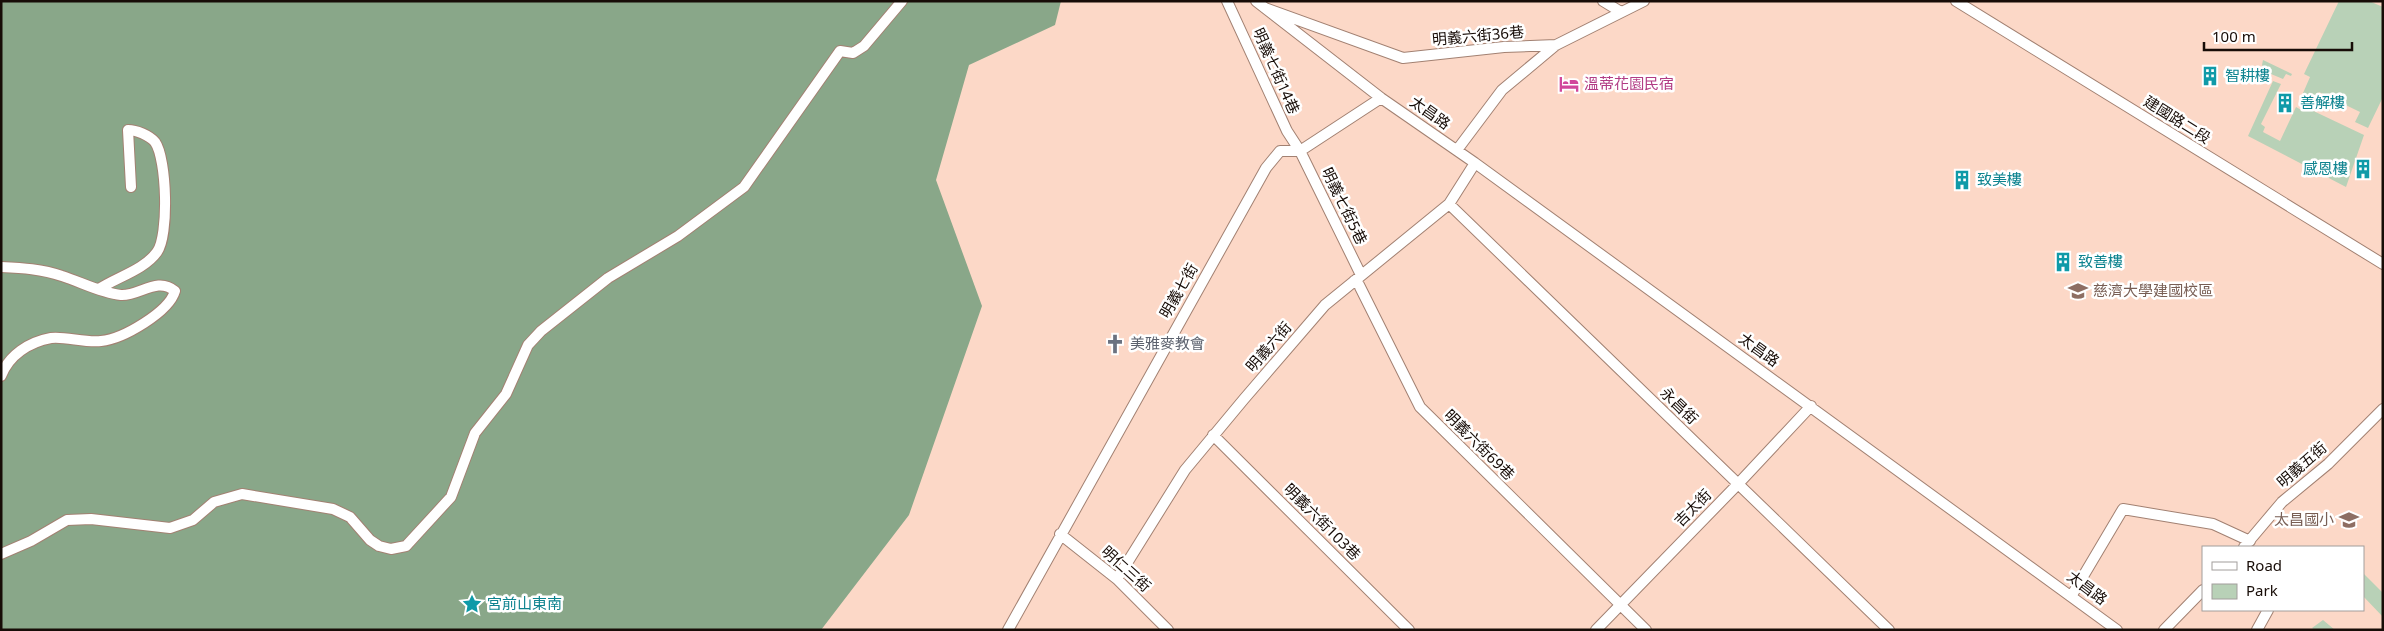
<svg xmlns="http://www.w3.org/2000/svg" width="2384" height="631" font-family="'Noto Sans','Noto Sans TC',sans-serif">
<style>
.green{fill:#b8d1b7}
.forest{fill:#89a789}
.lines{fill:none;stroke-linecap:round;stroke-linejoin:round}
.minor-casing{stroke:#a28172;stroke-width:12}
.minor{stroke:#fff;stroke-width:10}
.labels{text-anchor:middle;stroke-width:5;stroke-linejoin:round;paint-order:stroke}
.street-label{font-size:15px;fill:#170c07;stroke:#fff}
.culture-label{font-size:15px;fill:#0d838f;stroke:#fff;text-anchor:start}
.hotel-label{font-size:15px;fill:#b23c85;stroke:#fff;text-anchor:start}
.education-label{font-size:15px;fill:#785e54;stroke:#fff;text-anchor:start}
.worship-label{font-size:15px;fill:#5b616d;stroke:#fff;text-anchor:start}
</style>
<rect width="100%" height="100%" fill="#fcd8c7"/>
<path class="green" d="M 2339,1 L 2369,1 L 2383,7 L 2383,97 L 2368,128 L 2355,122 L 2360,112 L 2319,92 L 2313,106 L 2300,100 L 2310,77 L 2304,74 Z
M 2263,60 L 2292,74 L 2291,76 L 2286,74 L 2283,79 L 2271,74 L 2267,81 L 2267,72 L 2262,65 Z
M 2273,81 L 2281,84 L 2261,124 L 2265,127 L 2263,132 L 2280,141 L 2296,107 L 2303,111 L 2305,107 L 2364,135 L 2346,187 L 2248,136 Z
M 2363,573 L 2383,593 L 2383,617 L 2363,596 Z
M 2323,620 L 2335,630 L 2315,630 L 2312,628 Z"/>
<path class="forest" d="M 1,1 L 1061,1 L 1055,25 L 969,65 L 936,180 L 982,306 L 909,515 L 821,630 L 1,630 Z"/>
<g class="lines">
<defs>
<path id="minor" d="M 1227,1 L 1287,131 L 1300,151 L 1361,275
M 1256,1 L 1265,8 L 1403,58 L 1504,47 L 1556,45
M 1603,1 L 1621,12
M 1956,1 L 2383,264
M 1265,8 L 1381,98 L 1475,163 L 2117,630
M 1457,150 L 1502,90 L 1556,45 L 1644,1
M 1449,204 L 1889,630
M 1,267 C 22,268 42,269 62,276 C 81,282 101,293 121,295 C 140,296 157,276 175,291 C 169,312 123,339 101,341 C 86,343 64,336 51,338 C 29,342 9,355 1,376
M 1354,281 L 1359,285 L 1420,407 L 1646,630
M 99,289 C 117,277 144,270 157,252 C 169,236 167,159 155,142 C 149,135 136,130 128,130 L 131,187
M 1213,435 L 1409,630
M 1060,534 L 1117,579 L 1168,630
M 2244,547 L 2282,502 L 2328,464 L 2383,409
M 1,554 L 31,541 L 67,520 L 91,519 L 170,528 L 193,520 L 214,502 L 242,494 L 333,509 L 350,517 L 370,540 L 379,546 L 391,549 L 406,546 L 451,497 L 475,433 L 506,394 L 528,345 L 541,331 L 608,278 L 678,236 L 744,187 L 840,51 L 853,53 L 864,46 L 902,1
M 1117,579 L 1185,470 L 1244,399 L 1325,305 L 1449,204 L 1475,163
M 2072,595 L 2123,509 L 2213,524 L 2250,541
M 1008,630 L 1266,168 L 1280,151 L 1300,151 L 1381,98
M 1596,630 L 1738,484 L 1811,406
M 2164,630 L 2203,590
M 2257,630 L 2268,610"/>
</defs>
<use href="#minor" class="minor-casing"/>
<use href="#minor" class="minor"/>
</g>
<defs>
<symbol id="building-bare" viewBox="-9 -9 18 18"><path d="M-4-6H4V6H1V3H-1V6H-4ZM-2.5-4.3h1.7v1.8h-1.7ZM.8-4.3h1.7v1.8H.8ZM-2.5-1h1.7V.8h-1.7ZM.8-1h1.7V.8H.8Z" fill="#0f9aa8" stroke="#fff" stroke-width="2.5" paint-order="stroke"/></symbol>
<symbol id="hotel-bare" viewBox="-9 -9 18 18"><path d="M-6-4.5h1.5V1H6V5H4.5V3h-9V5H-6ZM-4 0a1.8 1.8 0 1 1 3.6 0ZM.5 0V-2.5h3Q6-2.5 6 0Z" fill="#d1479c" stroke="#fff" stroke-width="2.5" paint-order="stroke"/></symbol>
<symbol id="university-bare" viewBox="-9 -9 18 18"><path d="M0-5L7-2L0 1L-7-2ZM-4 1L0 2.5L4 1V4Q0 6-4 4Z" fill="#8d6e63" stroke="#fff" stroke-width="2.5" paint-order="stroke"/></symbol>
<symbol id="church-bare" viewBox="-9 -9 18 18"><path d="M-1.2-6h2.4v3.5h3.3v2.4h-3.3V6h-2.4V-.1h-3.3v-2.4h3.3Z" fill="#6b7280" stroke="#fff" stroke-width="2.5" paint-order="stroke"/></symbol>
<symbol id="school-bare" viewBox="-9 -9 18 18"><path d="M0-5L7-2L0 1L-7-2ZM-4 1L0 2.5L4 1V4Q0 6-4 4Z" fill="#8d6e63" stroke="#fff" stroke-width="2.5" paint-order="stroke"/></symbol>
<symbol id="sight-bare" viewBox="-9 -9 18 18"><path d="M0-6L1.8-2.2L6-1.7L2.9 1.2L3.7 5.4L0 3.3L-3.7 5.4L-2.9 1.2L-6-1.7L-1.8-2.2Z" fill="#0f9aa8" stroke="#fff" stroke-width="2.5" paint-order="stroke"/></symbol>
</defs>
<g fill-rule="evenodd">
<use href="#building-bare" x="2196" y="62" width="28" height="28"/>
<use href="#hotel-bare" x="1555" y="70" width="28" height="28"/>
<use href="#building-bare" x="2271" y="89" width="28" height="28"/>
<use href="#building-bare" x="2349" y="155" width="28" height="28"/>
<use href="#building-bare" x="1948" y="166" width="28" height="28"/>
<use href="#building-bare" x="2049" y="248" width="28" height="28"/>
<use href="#university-bare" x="2064" y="277" width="28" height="28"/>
<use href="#church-bare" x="1101" y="330" width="28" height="28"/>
<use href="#school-bare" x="2335" y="506" width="28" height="28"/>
<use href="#sight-bare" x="458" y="590" width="28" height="28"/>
</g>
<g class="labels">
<g class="street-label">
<text transform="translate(1478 36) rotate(-5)" y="5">明義六街36巷</text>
<text transform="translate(1276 71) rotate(66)" y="5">明義七街14巷</text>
<text transform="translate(1430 113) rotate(35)" y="5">太昌路</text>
<text transform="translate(2177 120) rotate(32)" y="5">建國路二段</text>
<text transform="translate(1344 206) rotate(64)" y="5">明義七街5巷</text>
<text transform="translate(1179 291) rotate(-60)" y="5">明義七街</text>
<text transform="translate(1269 347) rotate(-49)" y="5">明義六街</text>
<text transform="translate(1759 350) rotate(36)" y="5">太昌路</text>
<text transform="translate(1679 406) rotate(44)" y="5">永昌街</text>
<text transform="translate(1479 445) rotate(45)" y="5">明義六街69巷</text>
<text transform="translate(2302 465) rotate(-41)" y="5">明義五街</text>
<text transform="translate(1693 508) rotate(-45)" y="5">吉太街</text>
<text transform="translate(1322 522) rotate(45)" y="5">明義六街103巷</text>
<text transform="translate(1126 569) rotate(42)" y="5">明仁三街</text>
<text transform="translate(2087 588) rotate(37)" y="5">太昌路</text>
</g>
<g class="culture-label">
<text x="2225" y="81">智耕樓</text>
<text x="2300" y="108">善解樓</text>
<text x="2348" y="174" text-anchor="end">感恩樓</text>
<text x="1977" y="185">致美樓</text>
<text x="2078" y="267">致善樓</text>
<text x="487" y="609">宮前山東南</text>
</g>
<g class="hotel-label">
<text x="1584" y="89">溫蒂花園民宿</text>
</g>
<g class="education-label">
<text x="2093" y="296">慈濟大學建國校區</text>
<text x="2334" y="525" text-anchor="end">太昌國小</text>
</g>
<g class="worship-label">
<text x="1130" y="349">美雅麥教會</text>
</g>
</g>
<rect width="2384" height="631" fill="none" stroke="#170c07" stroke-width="5"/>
<rect x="2202" y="546" width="162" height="65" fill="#ffffff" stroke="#a29e9c"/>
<rect x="2212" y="562" width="25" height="8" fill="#ffffff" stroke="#a29e9c"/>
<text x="2246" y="571" font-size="15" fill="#170c07">Road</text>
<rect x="2212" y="584" width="25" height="15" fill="#b8d1b7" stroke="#a29e9c"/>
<text x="2246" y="596" font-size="15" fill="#170c07">Park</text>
<path d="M2204 42v8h148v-8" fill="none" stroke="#170c07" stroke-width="2.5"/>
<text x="2212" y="42" font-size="15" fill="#170c07" stroke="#ffffff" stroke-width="4" paint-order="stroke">100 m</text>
</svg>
